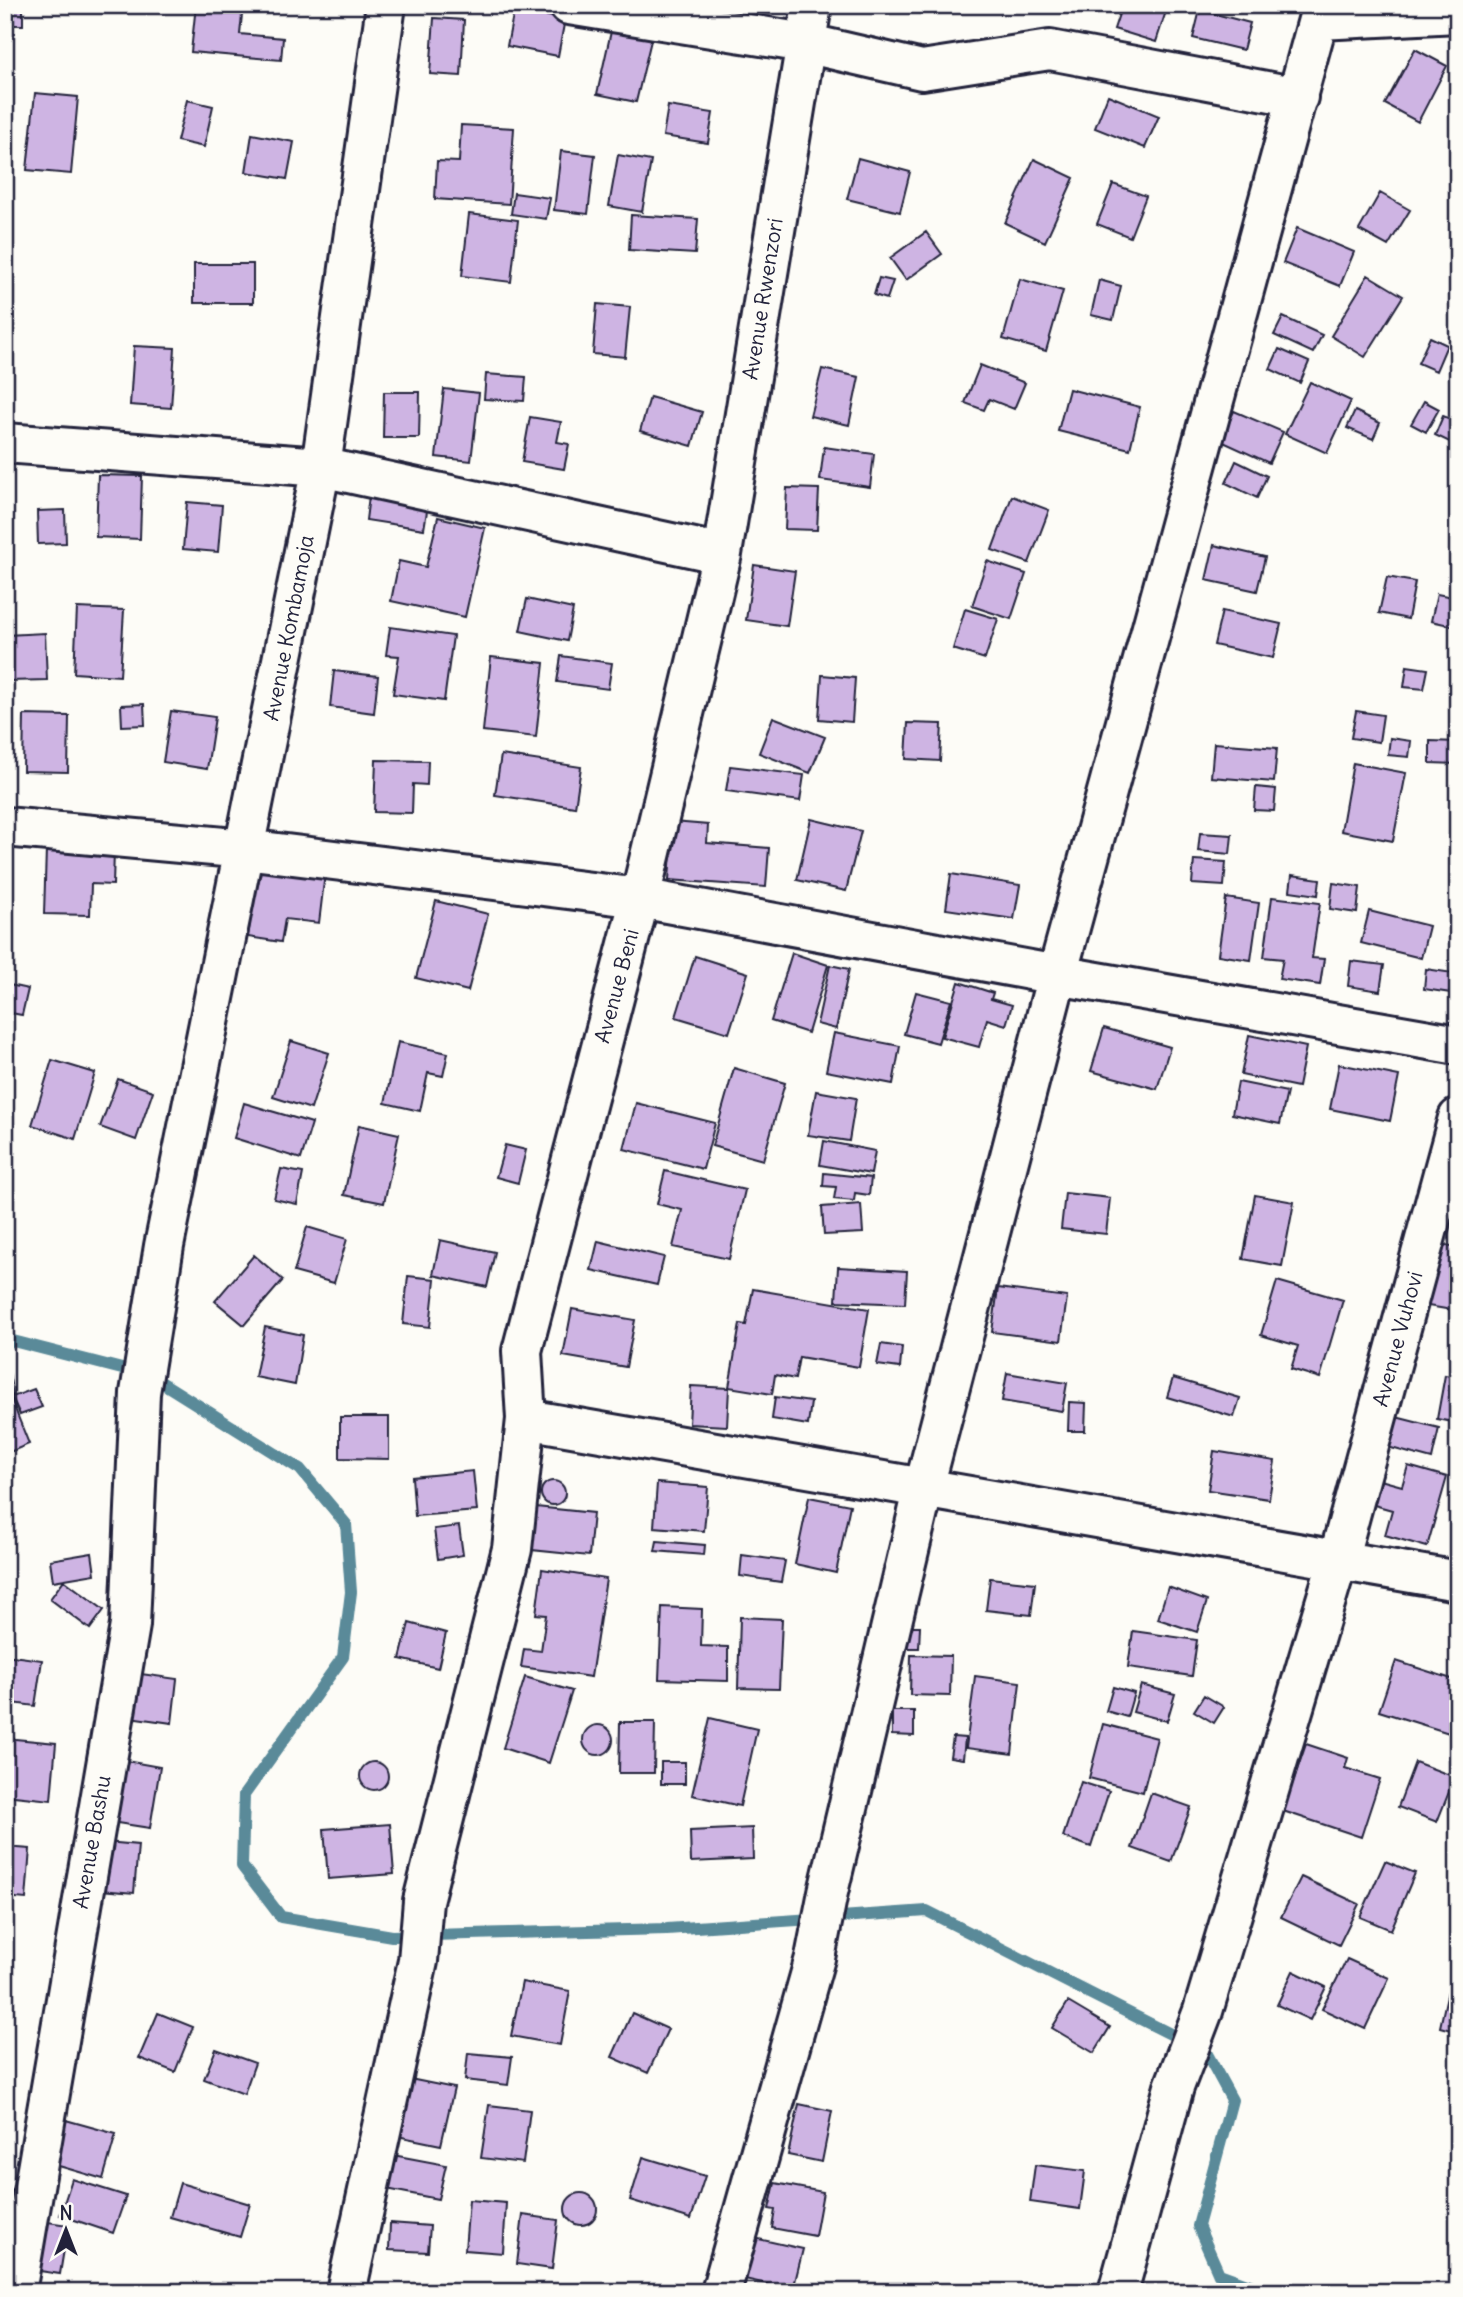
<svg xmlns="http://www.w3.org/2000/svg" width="1463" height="2297" font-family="Delius,sans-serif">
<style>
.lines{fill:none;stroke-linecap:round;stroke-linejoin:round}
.stream{stroke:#5a8a99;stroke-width:12}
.building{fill:#ceb4e3;stroke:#22223b;stroke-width:2}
.minor-casing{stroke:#22223b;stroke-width:44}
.minor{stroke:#fdfcf7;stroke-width:38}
.labels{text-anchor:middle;stroke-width:5;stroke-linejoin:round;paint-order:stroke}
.street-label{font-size:21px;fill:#22223b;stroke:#fdfcf7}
</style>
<rect width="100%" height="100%" fill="#fdfcf7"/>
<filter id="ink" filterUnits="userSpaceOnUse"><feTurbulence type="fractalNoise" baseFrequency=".0143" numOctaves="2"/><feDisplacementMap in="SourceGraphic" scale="14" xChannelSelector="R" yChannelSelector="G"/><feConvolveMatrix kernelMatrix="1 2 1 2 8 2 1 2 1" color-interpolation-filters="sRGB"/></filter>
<g filter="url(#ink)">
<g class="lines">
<path class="stream" d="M 5,1343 L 13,1341 L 153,1377 L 300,1469 L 346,1524 L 351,1592 L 343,1657 L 244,1795 L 242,1866 L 281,1917 L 392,1936 L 667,1929 L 927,1911 L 1206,2052 L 1232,2100 L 1198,2226 L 1219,2274 L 1269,2292"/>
</g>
<path class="building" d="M 5,5 L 23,5 L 23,25 L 5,25 Z
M 196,5 L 243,5 L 240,34 L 283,38 L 281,60 L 191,52 Z
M 1122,5 L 1168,5 L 1156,42 L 1114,29 Z
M 514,10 L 565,19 L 558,56 L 507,46 Z
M 1200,10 L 1250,23 L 1243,50 L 1193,38 Z
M 434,18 L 464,20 L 461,76 L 430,74 Z
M 612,27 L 652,36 L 636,102 L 597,94 Z
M 1415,49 L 1447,66 L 1418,122 L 1385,104 Z
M 35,93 L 78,97 L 71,174 L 27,170 Z
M 1108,95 L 1159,116 L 1145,148 L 1095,128 Z
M 187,100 L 213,106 L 204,147 L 177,141 Z
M 668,106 L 713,113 L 708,143 L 663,136 Z
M 461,125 L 514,128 L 509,204 L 435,199 L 437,161 L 459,162 Z
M 252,134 L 294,142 L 287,179 L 246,172 Z
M 561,151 L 595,155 L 588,214 L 554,210 Z
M 618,155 L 651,161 L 642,212 L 609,206 Z
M 858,158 L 910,172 L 900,212 L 847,199 Z
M 1034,159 L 1074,178 L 1045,242 L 1005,223 Z
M 1113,184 L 1146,196 L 1130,237 L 1097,224 Z
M 514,193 L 550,198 L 546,219 L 511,214 Z
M 1380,193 L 1410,210 L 1388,246 L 1359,230 Z
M 469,214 L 518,220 L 511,282 L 462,276 Z
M 631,215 L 698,219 L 695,254 L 629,250 Z
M 1297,228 L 1354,252 L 1340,286 L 1283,263 Z
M 926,232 L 942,254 L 906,280 L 890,258 Z
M 194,264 L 253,264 L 253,303 L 194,303 Z
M 1368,275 L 1403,296 L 1365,357 L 1331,336 Z
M 879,278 L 893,281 L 887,299 L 874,295 Z
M 1020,279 L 1063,291 L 1046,351 L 1003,339 Z
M 1099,280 L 1121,286 L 1113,320 L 1091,315 Z
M 597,304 L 630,307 L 625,357 L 593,354 Z
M 1283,317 L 1322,335 L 1313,353 L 1274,335 Z
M 1430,337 L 1447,345 L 1436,371 L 1418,363 Z
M 134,346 L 175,348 L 171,408 L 130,405 Z
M 1279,349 L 1309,362 L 1300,383 L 1270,369 Z
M 980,365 L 1025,383 L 1014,409 L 989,399 L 984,410 L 965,403 Z
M 822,369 L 859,377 L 849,425 L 810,416 Z
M 486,374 L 526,377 L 524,401 L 484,399 Z
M 1310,382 L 1351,401 L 1327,453 L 1285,434 Z
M 444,389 L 479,393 L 471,461 L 436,457 Z
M 1069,389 L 1140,407 L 1130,449 L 1058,431 Z
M 384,392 L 420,392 L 419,438 L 383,438 Z
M 650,397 L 702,412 L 692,446 L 640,431 Z
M 1424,401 L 1439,409 L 1426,432 L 1411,424 Z
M 1234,411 L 1283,432 L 1269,463 L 1221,441 Z
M 1355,411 L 1380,423 L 1373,439 L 1347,428 Z
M 1443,416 L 1458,422 L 1458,446 L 1435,435 Z
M 530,417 L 561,422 L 557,442 L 569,444 L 564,469 L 522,462 Z
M 824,447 L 874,454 L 870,487 L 820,480 Z
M 1236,461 L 1267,476 L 1257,498 L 1226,483 Z
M 98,475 L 142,476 L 140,539 L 96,537 Z
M 787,488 L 819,489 L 817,530 L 785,529 Z
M 369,496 L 428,505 L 424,529 L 366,520 Z
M 1012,496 L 1049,510 L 1029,563 L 992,550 Z
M 187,502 L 222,505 L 218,552 L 183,549 Z
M 65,510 L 66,543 L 38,544 L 37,511 Z
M 438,517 L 485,528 L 465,617 L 391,601 L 399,561 L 426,567 Z
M 1214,545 L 1265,557 L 1257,591 L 1206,580 Z
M 987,561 L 1026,574 L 1011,619 L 972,606 Z
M 754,565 L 795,571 L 787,626 L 746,620 Z
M 1387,577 L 1415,582 L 1408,619 L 1379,613 Z
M 1437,594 L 1458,598 L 1458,627 L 1431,621 Z
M 527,599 L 573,609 L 567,641 L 520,631 Z
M 77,608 L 124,610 L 120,676 L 74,673 Z
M 965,609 L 998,619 L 985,659 L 953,649 Z
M 1222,611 L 1281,624 L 1273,658 L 1214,645 Z
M 390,627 L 453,636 L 444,701 L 393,694 L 399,656 L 386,655 Z
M 45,633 L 47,680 L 8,681 L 6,635 Z
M 561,656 L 612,663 L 608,689 L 557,682 Z
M 491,657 L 544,663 L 536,737 L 483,731 Z
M 1407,666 L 1428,669 L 1424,689 L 1404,687 Z
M 334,671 L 378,676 L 374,713 L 330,707 Z
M 822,675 L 855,678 L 852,722 L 819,719 Z
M 144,704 L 145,725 L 122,726 L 121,705 Z
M 171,711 L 215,717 L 207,769 L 163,762 Z
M 1356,711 L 1383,715 L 1379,742 L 1351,738 Z
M 24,715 L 69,716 L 68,772 L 23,771 Z
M 773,717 L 825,737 L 810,773 L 759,753 Z
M 908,723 L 942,724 L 940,761 L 906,759 Z
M 1390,738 L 1411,741 L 1409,757 L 1388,755 Z
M 1430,741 L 1458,742 L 1458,764 L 1430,763 Z
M 1214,743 L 1277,748 L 1274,782 L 1211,777 Z
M 501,755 L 581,767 L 575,807 L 495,795 Z
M 376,760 L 428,761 L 427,785 L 413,784 L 412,813 L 374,812 Z
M 1353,763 L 1406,773 L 1393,841 L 1341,831 Z
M 730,766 L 804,775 L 800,801 L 726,791 Z
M 1256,787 L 1276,789 L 1274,811 L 1254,810 Z
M 811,819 L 861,831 L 846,891 L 797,880 Z
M 673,822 L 708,825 L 707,843 L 769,848 L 766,887 L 669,880 Z
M 1200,833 L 1232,835 L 1230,854 L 1198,851 Z
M 46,849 L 114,850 L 113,885 L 91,884 L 90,915 L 44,914 Z
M 1194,860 L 1226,862 L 1224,886 L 1192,884 Z
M 258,864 L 325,873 L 319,923 L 285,919 L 281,942 L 248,937 Z
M 951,874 L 1020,885 L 1014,919 L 946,909 Z
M 1292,875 L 1320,879 L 1318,895 L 1290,891 Z
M 1333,883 L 1360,887 L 1357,913 L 1330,909 Z
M 1272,897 L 1320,903 L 1312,958 L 1324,959 L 1320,985 L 1279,979 L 1283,959 L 1264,957 Z
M 1226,898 L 1259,903 L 1251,960 L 1218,955 Z
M 436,901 L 488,914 L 468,991 L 416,978 Z
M 1369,911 L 1429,926 L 1421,958 L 1361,943 Z
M 792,953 L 828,965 L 808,1033 L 771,1021 Z
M 695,956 L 748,973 L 729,1033 L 676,1017 Z
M 1351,961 L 1384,965 L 1380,991 L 1348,986 Z
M 830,965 L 849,969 L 836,1029 L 817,1024 Z
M 1426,969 L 1453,973 L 1451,993 L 1424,989 Z
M 959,982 L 993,993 L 991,999 L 1012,1005 L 1006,1025 L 987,1019 L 979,1047 L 942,1037 Z
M 5,984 L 28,989 L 22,1015 L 5,1012 Z
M 916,992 L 951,1001 L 938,1043 L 904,1034 Z
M 1104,1028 L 1170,1047 L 1157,1089 L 1091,1071 Z
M 834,1033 L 900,1046 L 893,1084 L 826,1071 Z
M 1249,1035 L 1306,1047 L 1298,1087 L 1241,1075 Z
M 291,1041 L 329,1053 L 311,1109 L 273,1097 Z
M 398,1042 L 448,1053 L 443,1076 L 428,1073 L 420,1111 L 385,1103 Z
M 52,1060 L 95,1073 L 75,1139 L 32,1125 Z
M 1339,1064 L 1399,1076 L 1390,1121 L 1330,1109 Z
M 734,1068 L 785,1083 L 763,1160 L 712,1146 Z
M 118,1079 L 153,1091 L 136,1140 L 100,1127 Z
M 1238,1082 L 1287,1092 L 1280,1124 L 1232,1114 Z
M 816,1091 L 856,1098 L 849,1141 L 808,1135 Z
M 244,1103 L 312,1123 L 301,1159 L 234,1138 Z
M 636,1103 L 715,1123 L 703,1169 L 624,1149 Z
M 359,1125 L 399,1134 L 384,1203 L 344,1195 Z
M 824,1141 L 875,1151 L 871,1174 L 820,1165 Z
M 505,1145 L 526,1150 L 518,1183 L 496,1177 Z
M 281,1169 L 303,1173 L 297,1204 L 274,1199 Z
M 665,1171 L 745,1190 L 729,1259 L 673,1247 L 682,1210 L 657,1204 Z
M 824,1173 L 871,1178 L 869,1195 L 855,1193 L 854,1201 L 834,1199 L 836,1187 L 823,1186 Z
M 1065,1193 L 1110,1198 L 1106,1234 L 1061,1229 Z
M 1255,1195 L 1294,1202 L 1282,1266 L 1243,1259 Z
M 861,1204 L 863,1233 L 824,1235 L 822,1207 Z
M 307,1227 L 347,1239 L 334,1283 L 294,1272 Z
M 440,1240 L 495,1252 L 487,1287 L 433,1275 Z
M 598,1241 L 664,1257 L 657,1285 L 591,1270 Z
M 1433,1243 L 1458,1247 L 1458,1311 L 1422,1305 Z
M 254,1255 L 283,1280 L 244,1325 L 215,1301 Z
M 838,1267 L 907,1271 L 905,1304 L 836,1301 Z
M 408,1276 L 435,1279 L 430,1327 L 403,1324 Z
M 1277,1281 L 1343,1300 L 1320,1378 L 1291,1369 L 1298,1346 L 1261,1335 Z
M 998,1288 L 1067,1297 L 1061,1341 L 992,1332 Z
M 753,1289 L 869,1309 L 859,1367 L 799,1357 L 795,1379 L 775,1375 L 772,1394 L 729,1387 L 740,1324 L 746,1325 Z
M 572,1309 L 635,1320 L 626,1367 L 563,1356 Z
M 265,1327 L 303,1335 L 295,1385 L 255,1377 Z
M 881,1344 L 902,1347 L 900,1368 L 877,1365 Z
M 5,1351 L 13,1395 L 5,1397 Z
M 1007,1373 L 1067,1383 L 1062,1411 L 1002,1401 Z
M 1445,1375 L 1458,1377 L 1458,1423 L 1437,1419 Z
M 1173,1378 L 1240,1398 L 1234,1417 L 1167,1397 Z
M 691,1386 L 729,1388 L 727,1426 L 689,1424 Z
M 34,1389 L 42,1407 L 20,1415 L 12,1397 Z
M 775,1397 L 811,1402 L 808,1425 L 772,1419 Z
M 11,1399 L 29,1444 L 5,1454 L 5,1402 Z
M 1069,1402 L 1086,1403 L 1085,1431 L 1068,1431 Z
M 1388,1415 L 1439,1428 L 1432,1459 L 1380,1445 Z
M 340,1417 L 389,1417 L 389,1459 L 340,1458 Z
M 1214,1451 L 1275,1461 L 1269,1499 L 1208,1490 Z
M 1408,1466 L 1447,1477 L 1427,1547 L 1385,1535 L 1392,1510 L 1367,1503 L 1373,1478 L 1402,1486 Z
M 473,1471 L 477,1511 L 415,1516 L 412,1477 Z
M541 1493a12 12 0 1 1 24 0a12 12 0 1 1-24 0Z
M 657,1483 L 708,1487 L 704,1531 L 654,1527 Z
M 809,1497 L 850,1505 L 836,1573 L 795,1564 Z
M 536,1507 L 593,1513 L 589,1556 L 532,1550 Z
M 459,1526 L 463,1555 L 438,1559 L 434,1529 Z
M 657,1541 L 705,1545 L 704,1555 L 655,1551 Z
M 92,1553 L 95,1574 L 53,1581 L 50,1560 Z
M 742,1555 L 785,1561 L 781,1582 L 740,1576 Z
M 542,1569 L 606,1579 L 591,1677 L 521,1667 L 524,1649 L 541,1651 L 546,1615 L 536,1614 Z
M 990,1578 L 1035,1583 L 1031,1615 L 986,1610 Z
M 64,1580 L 104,1610 L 90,1629 L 50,1599 Z
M 1168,1587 L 1207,1601 L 1197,1632 L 1158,1619 Z
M 662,1607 L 702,1609 L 701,1646 L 728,1647 L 728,1681 L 659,1679 Z
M 740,1617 L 782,1619 L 779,1689 L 738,1688 Z
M 409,1623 L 446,1633 L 438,1668 L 400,1659 Z
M 894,1626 L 920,1626 L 919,1648 L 893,1648 Z
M 1133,1631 L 1197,1640 L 1192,1676 L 1128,1667 Z
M 5,1655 L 42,1660 L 35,1706 L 5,1702 Z
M 911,1655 L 951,1656 L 950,1696 L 910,1695 Z
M 1396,1661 L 1458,1681 L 1458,1704 L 1449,1733 L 1379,1711 Z
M 127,1672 L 177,1679 L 172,1723 L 122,1716 Z
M 975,1676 L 1020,1682 L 1012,1754 L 966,1748 Z
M 525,1677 L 572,1691 L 549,1763 L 503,1748 Z
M 1141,1685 L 1175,1694 L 1167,1721 L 1133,1712 Z
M 1113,1687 L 1134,1693 L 1127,1717 L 1106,1711 Z
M 1204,1695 L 1224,1707 L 1214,1723 L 1194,1711 Z
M 892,1711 L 914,1711 L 914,1736 L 892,1735 Z
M 710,1718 L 757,1729 L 740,1806 L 692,1795 Z
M 620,1722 L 655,1722 L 654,1773 L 619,1773 Z
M 1103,1724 L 1157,1738 L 1143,1792 L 1089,1778 Z
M583 1740a15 15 0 1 1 30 0a15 15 0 1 1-30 0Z
M 953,1737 L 965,1738 L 963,1759 L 950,1757 Z
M 5,1738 L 56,1743 L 51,1800 L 5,1795 Z
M 1306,1744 L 1348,1758 L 1345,1768 L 1380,1779 L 1361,1837 L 1283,1811 Z
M 115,1759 L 160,1767 L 150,1828 L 104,1821 Z
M 661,1762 L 685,1762 L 685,1784 L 661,1784 Z
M 1415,1762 L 1455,1777 L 1437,1822 L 1398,1807 Z
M360 1776a14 14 0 1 1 28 0a14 14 0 1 1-28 0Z
M 1081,1782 L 1109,1791 L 1091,1847 L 1063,1837 Z
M 1151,1793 L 1191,1807 L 1171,1862 L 1132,1848 Z
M 390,1824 L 394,1874 L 328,1879 L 324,1829 Z
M 752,1828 L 753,1859 L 691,1862 L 690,1831 Z
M 106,1842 L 138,1845 L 134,1893 L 101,1890 Z
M 5,1847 L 30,1849 L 26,1899 L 5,1897 Z
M 1385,1861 L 1415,1873 L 1391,1930 L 1360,1917 Z
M 1301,1877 L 1359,1904 L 1339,1945 L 1281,1917 Z
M 1347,1959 L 1389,1978 L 1365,2029 L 1322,2009 Z
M 1293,1971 L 1326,1987 L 1310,2020 L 1277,2005 Z
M 522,1982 L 570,1991 L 560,2045 L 511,2036 Z
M 1448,1991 L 1458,1993 L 1458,2032 L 1440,2027 Z
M 1068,2002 L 1110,2027 L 1094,2053 L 1052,2028 Z
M 158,2013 L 193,2027 L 175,2072 L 139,2058 Z
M 632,2013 L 668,2029 L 648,2073 L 612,2057 Z
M 216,2049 L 255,2063 L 244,2094 L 204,2079 Z
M 468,2053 L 512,2057 L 508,2085 L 465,2080 Z
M 410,2079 L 454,2088 L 441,2145 L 397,2136 Z
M 799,2104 L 832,2111 L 822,2162 L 788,2155 Z
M 489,2105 L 530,2110 L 523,2163 L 481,2158 Z
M 55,2117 L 116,2134 L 103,2179 L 42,2161 Z
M 377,2152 L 446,2165 L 438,2199 L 371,2186 Z
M 643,2157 L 705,2176 L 691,2219 L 630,2200 Z
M 1035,2165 L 1085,2171 L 1080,2209 L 1030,2202 Z
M 72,2179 L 126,2196 L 113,2233 L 60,2215 Z
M 180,2183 L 250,2204 L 240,2237 L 170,2217 Z
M 775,2183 L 823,2192 L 815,2236 L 772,2228 L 775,2210 L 769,2209 Z
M565 2209a16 16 0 1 1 32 0a16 16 0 1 1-32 0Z
M 469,2200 L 506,2203 L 503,2253 L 465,2250 Z
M 523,2215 L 558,2220 L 552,2269 L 517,2264 Z
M 28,2219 L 68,2225 L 60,2274 L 20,2268 Z
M 390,2223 L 430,2226 L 428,2252 L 389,2250 Z
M 741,2235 L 803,2249 L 793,2290 L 732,2276 Z"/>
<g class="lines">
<defs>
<path id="minor" d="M 569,5 L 805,43 L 922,70 L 1050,50 L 1298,97
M 1319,20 L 1458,13
M 5,443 L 321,467 L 722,554
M 5,827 L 246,849 L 640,898 L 1057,975 L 1458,1045
M 526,1419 L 1458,1581
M 16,2292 L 130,1625 L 140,1393 L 164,1246 L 321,467 L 386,5
M 346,2292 L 418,1961 L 423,1901 L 512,1549 L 526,1419 L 522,1351 L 640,898 L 722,554 L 812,5
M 721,2292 L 815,1958 L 828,1892 L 924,1487 L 1057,975 L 1322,5
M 1118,2292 L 1174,2087 L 1203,2011 L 1338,1560 L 1458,1118"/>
</defs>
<use href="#minor" class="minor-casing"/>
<use href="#minor" class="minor"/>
</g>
</g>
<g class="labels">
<g class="street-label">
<text transform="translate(763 299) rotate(-81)" y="7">Avenue Rwenzori</text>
<text transform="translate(289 628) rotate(-79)" y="7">Avenue Kombamoja</text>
<text transform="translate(617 986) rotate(-75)" y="7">Avenue Beni</text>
<text transform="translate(1398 1339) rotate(-75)" y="7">Avenue Vuhovi</text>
<text transform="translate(92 1842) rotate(-80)" y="7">Avenue Bashu</text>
</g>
</g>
<rect width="1463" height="2297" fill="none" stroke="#fdfcf7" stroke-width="28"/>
<rect x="14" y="14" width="1435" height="2269" fill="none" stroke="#22223b" stroke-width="2.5" filter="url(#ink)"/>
<g transform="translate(66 2230)" stroke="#fdfcf7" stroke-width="5" paint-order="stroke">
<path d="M0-5L12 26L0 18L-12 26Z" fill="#22223b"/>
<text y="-10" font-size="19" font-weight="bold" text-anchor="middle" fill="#22223b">N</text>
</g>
</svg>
